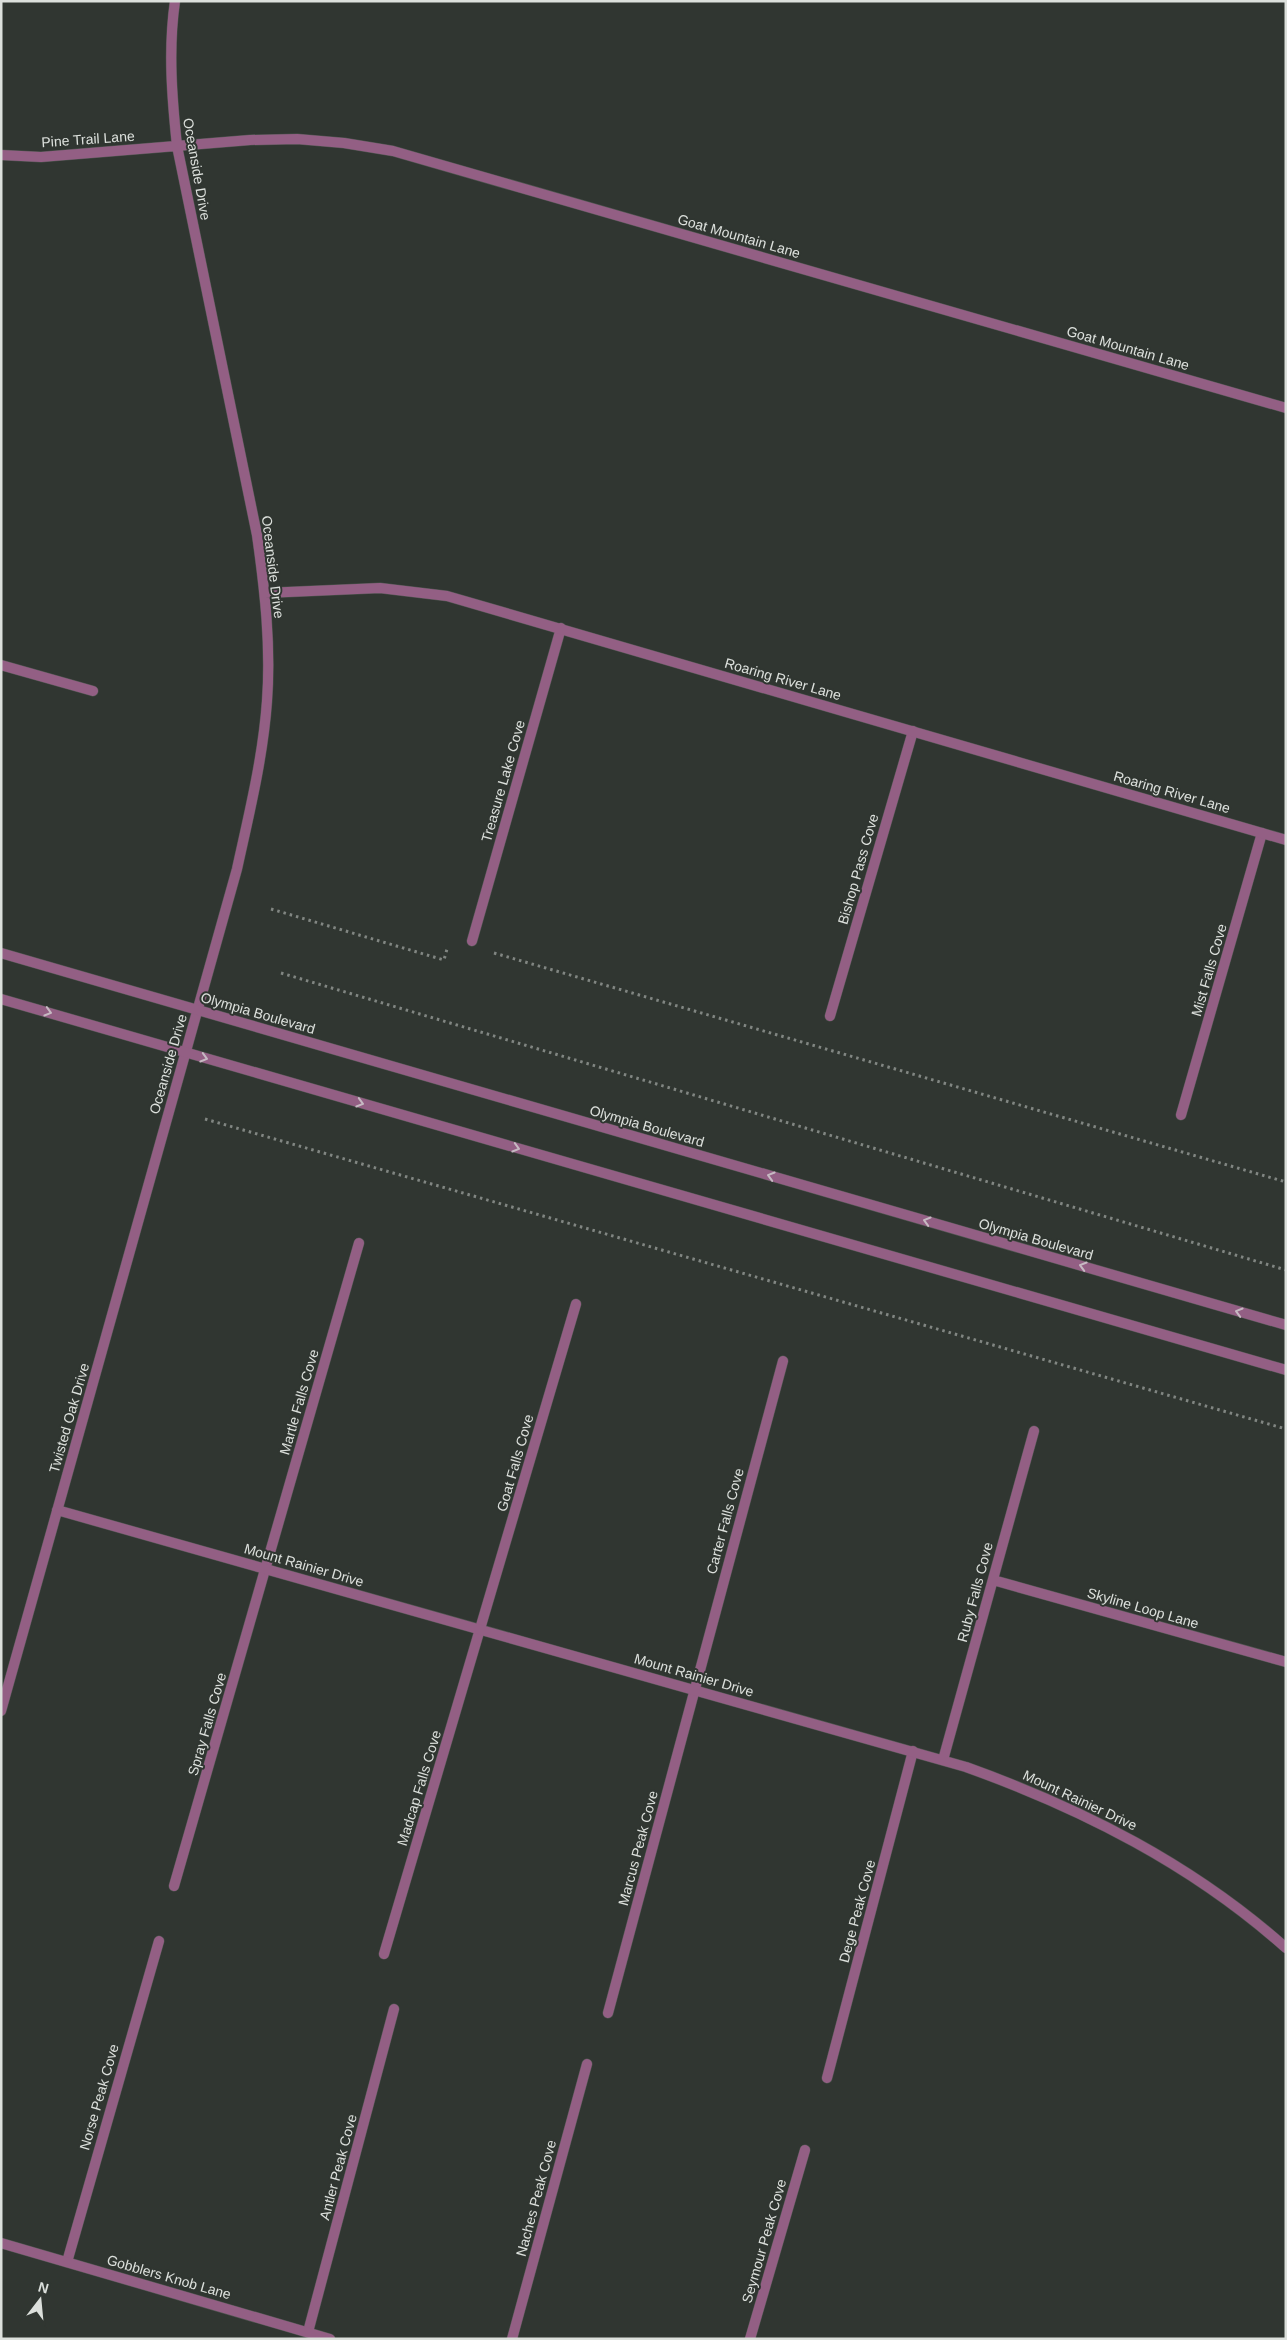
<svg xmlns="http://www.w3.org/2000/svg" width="1287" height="2340" font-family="Helvetica,sans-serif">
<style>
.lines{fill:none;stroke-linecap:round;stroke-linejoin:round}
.service-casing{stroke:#4f5550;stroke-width:11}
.minor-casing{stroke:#4f5550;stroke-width:11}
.tertiary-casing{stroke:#4f5550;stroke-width:11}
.path{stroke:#818682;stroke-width:3;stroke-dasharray:2.5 4;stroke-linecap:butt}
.service{stroke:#935f84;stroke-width:10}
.minor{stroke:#935f84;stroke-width:10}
.tertiary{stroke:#935f84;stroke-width:10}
.oneway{stroke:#c6b9c2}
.labels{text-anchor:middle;stroke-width:4;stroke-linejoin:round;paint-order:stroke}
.street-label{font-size:14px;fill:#dce0dc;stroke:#303631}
</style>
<rect width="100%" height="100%" fill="#303631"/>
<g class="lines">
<defs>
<path id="service" d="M 1,665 L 93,691
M 472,941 L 561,628
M 830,1016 L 913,731
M 1181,1115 L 1262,833
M 174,1886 L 359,1243
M 384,1954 L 576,1304
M 608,2013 L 783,1361
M 827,2078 L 913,1751
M 67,2262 L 159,1941
M 308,2332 L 394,2009
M 512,2339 L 587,2064
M 750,2339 L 805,2150"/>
<path id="minor" d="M 1,155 L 41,157 L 250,140 L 297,139 L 344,143 L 393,151 L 1286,408
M 265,593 L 380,588 L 447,596 L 1286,840
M 57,1510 L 966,1767 C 1083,1809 1193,1865 1286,1948
M 993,1580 L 1286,1662
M 1,1711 L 237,869 C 249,814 263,758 267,701 C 271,646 265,591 257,535 L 177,146 C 172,98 168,50 175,1
M 943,1760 L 1034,1431
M 1,2243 L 330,2339"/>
<path id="tertiary" d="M 1,953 L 1286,1325
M 1,999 L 1286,1370"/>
</defs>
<use href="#service" class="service-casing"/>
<use href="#minor" class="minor-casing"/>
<use href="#tertiary" class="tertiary-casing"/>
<path class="path" d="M 271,909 L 444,960 L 447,949
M 494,953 L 1286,1182
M 281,973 L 1286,1270
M 205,1119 L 1286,1429"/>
<use href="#service" class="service"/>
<use href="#minor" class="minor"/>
<use href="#tertiary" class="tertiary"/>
</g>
<defs><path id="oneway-chevron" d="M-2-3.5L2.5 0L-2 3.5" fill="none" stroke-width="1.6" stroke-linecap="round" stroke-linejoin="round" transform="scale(1.25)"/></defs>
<g class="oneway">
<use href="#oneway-chevron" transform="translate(48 1012) rotate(16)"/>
<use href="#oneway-chevron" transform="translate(204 1058) rotate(16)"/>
<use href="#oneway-chevron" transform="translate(360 1103) rotate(16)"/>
<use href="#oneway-chevron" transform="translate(516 1148) rotate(16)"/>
<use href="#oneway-chevron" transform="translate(771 1176) rotate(-164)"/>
<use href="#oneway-chevron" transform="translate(927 1221) rotate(-164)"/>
<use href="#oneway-chevron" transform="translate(1083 1266) rotate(-164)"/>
<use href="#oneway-chevron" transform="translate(1239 1312) rotate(-164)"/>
</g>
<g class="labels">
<g class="street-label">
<text transform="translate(88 139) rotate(-4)" y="5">Pine Trail Lane</text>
<text transform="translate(197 169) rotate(80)" y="5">Oceanside Drive</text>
<text transform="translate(739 236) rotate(16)" y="5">Goat Mountain Lane</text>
<text transform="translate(1128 348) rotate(16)" y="5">Goat Mountain Lane</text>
<text transform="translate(273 567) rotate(83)" y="5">Oceanside Drive</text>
<text transform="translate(783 679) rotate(16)" y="5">Roaring River Lane</text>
<text transform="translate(503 781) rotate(-74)" y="5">Treasure Lake Cove</text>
<text transform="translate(1172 792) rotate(16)" y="5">Roaring River Lane</text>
<text transform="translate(858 869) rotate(-74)" y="5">Bishop Pass Cove</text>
<text transform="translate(1209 970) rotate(-74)" y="5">Mist Falls Cove</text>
<text transform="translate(258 1013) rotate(16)" y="5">Olympia Boulevard</text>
<text transform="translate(168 1064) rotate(-74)" y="5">Oceanside Drive</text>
<text transform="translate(647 1126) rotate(16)" y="5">Olympia Boulevard</text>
<text transform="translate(1036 1239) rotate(16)" y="5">Olympia Boulevard</text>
<text transform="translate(299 1402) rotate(-74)" y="5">Martle Falls Cove</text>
<text transform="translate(69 1418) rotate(-74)" y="5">Twisted Oak Drive</text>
<text transform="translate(515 1463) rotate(-74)" y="5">Goat Falls Cove</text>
<text transform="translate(725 1521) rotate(-75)" y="5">Carter Falls Cove</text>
<text transform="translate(304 1565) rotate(16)" y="5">Mount Rainier Drive</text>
<text transform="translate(975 1592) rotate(-75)" y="5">Ruby Falls Cove</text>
<text transform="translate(1143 1608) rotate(16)" y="5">Skyline Loop Lane</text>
<text transform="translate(694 1675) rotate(16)" y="5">Mount Rainier Drive</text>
<text transform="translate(207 1724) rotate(-74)" y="5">Spray Falls Cove</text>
<text transform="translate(419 1788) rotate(-73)" y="5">Madcap Falls Cove</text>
<text transform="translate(1080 1800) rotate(25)" y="5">Mount Rainier Drive</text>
<text transform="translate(638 1848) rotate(-75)" y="5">Marcus Peak Cove</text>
<text transform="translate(857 1911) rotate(-75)" y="5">Dege Peak Cove</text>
<text transform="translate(99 2097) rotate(-74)" y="5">Norse Peak Cove</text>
<text transform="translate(338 2167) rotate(-75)" y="5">Antler Peak Cove</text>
<text transform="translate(536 2198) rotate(-75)" y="5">Naches Peak Cove</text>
<text transform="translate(764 2241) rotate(-74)" y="5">Seymour Peak Cove</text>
<text transform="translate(169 2277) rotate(16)" y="5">Gobblers Knob Lane</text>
</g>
</g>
<rect width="1287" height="2340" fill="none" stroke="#dce0dc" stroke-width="5"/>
<g transform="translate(40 2300) rotate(16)" stroke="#303631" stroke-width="4" paint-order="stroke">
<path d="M0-4L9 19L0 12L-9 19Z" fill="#dce0dc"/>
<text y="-8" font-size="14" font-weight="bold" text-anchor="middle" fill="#dce0dc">N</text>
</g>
</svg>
